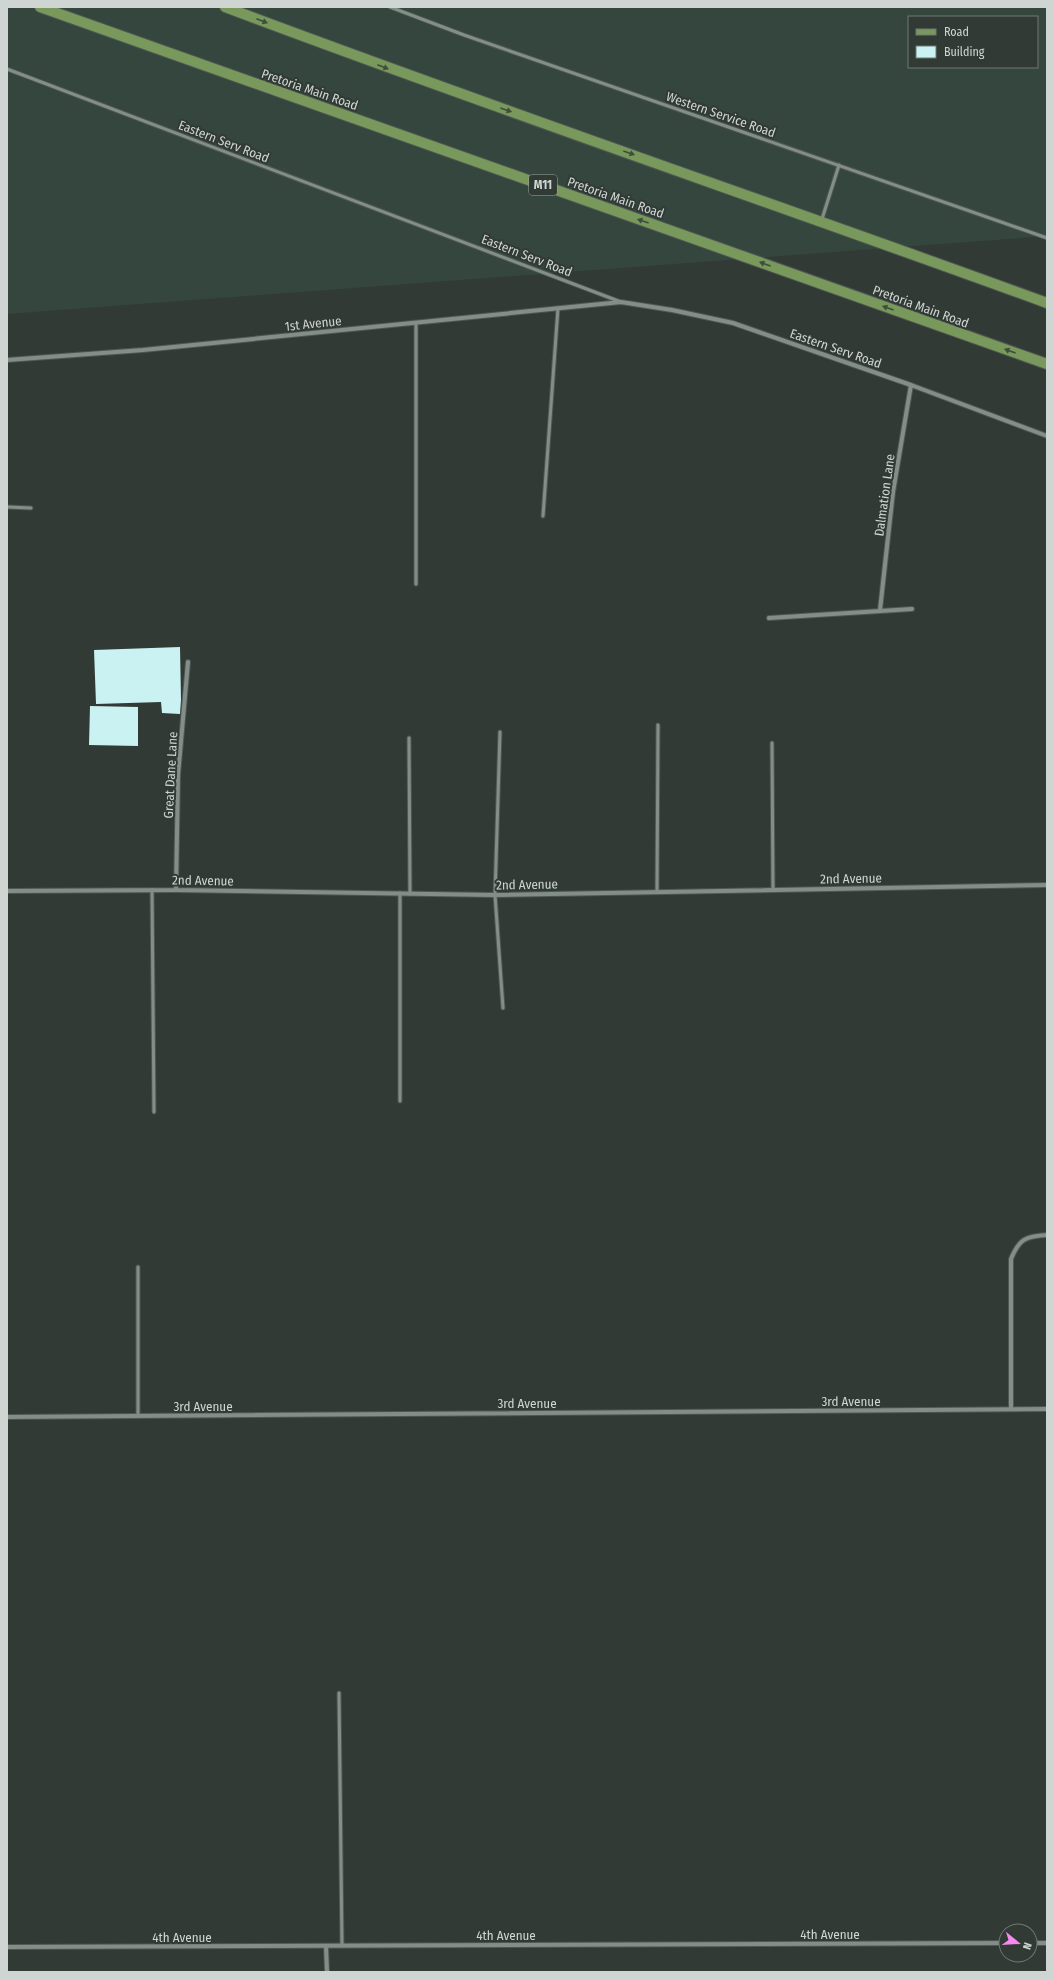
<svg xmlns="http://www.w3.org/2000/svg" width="1054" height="1979" font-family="'Fira Sans Condensed',sans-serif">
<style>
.built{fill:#35463e;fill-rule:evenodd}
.building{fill:#caf2f2}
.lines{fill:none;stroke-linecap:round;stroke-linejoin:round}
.lane-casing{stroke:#4f5753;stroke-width:5}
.street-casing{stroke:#4f5753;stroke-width:6}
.primary-casing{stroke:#4f5753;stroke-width:12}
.lane{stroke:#838e88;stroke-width:3}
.street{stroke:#838e88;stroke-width:4}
.primary{stroke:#78995b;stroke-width:10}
.oneway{fill:#3f4d3d}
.labels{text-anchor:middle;stroke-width:4;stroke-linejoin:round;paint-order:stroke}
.shield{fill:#313a35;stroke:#a0a6a3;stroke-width:1}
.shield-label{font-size:12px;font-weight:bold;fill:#cfd5d2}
.street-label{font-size:13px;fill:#cfd5d2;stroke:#313a35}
</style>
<rect width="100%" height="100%" fill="#313a35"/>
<path class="built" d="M 7,7 L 1047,7 L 1047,236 L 7,314 ZM 909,17 L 1037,17 L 1037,67 L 909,67 Z"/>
<path class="building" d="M 180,647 L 181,700 L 180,714 L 162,713 L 161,702 L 96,704 L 94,650 Z
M 90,706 L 138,707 L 138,746 L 89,745 Z"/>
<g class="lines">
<defs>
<path id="lane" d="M 390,7 L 464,35 L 1047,238
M 7,69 L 621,302
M 822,219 L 839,165
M 7,507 L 31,508
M 543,516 L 558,308
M 416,584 L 416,323
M 500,732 L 495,895 L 503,1008
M 409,738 L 410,894
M 772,743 L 773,890
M 152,890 L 154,1112
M 657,892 L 658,725
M 400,1101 L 400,893
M 138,1416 L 138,1267
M 339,1693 L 342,1946"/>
<path id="street" d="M 7,360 L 143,350 L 621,302 L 672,310 L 733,323 L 911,385 L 1047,436
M 880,610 L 893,492 L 911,385
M 769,618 L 912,609
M 176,890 L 178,775 L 188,662
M 7,891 L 176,890 L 495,895 L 1047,885
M 1011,1409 L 1011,1259 C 1019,1239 1026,1236 1047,1235
M 7,1417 L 1047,1409
M 1030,1943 L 1047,1943
M 326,1946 L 327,1972
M 7,1947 L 1006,1943"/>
<path id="primary" d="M 40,7 L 1047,364
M 225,7 C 498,110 773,203 1047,303"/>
</defs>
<use href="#lane" class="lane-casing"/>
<use href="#street" class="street-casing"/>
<use href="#primary" class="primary-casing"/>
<use href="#lane" class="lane"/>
<use href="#street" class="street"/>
<use href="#primary" class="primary"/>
</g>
<defs><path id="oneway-solid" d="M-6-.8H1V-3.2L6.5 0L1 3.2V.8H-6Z"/></defs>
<g class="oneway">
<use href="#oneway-solid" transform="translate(262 21) rotate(21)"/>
<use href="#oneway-solid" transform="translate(383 67) rotate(21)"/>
<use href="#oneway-solid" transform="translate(506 110) rotate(19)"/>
<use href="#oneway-solid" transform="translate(629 153) rotate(19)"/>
<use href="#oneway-solid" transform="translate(643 221) rotate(-161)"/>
<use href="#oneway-solid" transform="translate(765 264) rotate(-160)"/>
<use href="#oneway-solid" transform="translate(888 308) rotate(-160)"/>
<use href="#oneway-solid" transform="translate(1010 351) rotate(-160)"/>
</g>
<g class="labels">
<rect class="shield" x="529" y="175" width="28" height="20" rx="3"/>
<g class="shield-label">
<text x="543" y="189">M11</text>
</g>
<g class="street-label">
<text transform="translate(310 89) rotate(19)" y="5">Pretoria Main Road</text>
<text transform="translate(721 114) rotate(19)" y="5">Western Service Road</text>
<text transform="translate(224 141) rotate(21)" y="5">Eastern Serv Road</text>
<text transform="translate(616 197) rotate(19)" y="5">Pretoria Main Road</text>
<text transform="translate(527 255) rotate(21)" y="5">Eastern Serv Road</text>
<text transform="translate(921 306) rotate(20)" y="5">Pretoria Main Road</text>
<text transform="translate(313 323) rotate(-6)" y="5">1st Avenue</text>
<text transform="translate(836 348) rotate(19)" y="5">Eastern Serv Road</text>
<text transform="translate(884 495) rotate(-82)" y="5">Dalmation Lane</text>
<text transform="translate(170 775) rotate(-87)" y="5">Great Dane Lane</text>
<text transform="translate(851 878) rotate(-1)" y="5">2nd Avenue</text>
<text transform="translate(203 880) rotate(1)" y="5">2nd Avenue</text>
<text transform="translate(527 884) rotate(-1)" y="5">2nd Avenue</text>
<text x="851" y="1406">3rd Avenue</text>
<text x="527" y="1408">3rd Avenue</text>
<text x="203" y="1411">3rd Avenue</text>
<text x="830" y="1939">4th Avenue</text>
<text x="506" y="1940">4th Avenue</text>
<text x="182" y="1942">4th Avenue</text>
</g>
</g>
<rect width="1054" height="1979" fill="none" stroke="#cfd5d2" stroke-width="16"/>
<rect x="908" y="16" width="130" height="52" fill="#313a35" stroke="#707874"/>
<rect x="916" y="29" width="20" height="6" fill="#78995b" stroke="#707874"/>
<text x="944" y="36" font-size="12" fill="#cfd5d2">Road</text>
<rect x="916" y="46" width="20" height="12" fill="#caf2f2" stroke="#707874"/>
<text x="944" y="56" font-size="12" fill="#cfd5d2">Building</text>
<g transform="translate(1018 1943) rotate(108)"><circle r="19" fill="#313a35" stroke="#707874"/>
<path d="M0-3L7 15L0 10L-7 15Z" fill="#f788ec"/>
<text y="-6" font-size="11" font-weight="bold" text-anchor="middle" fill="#cfd5d2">N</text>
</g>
</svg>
